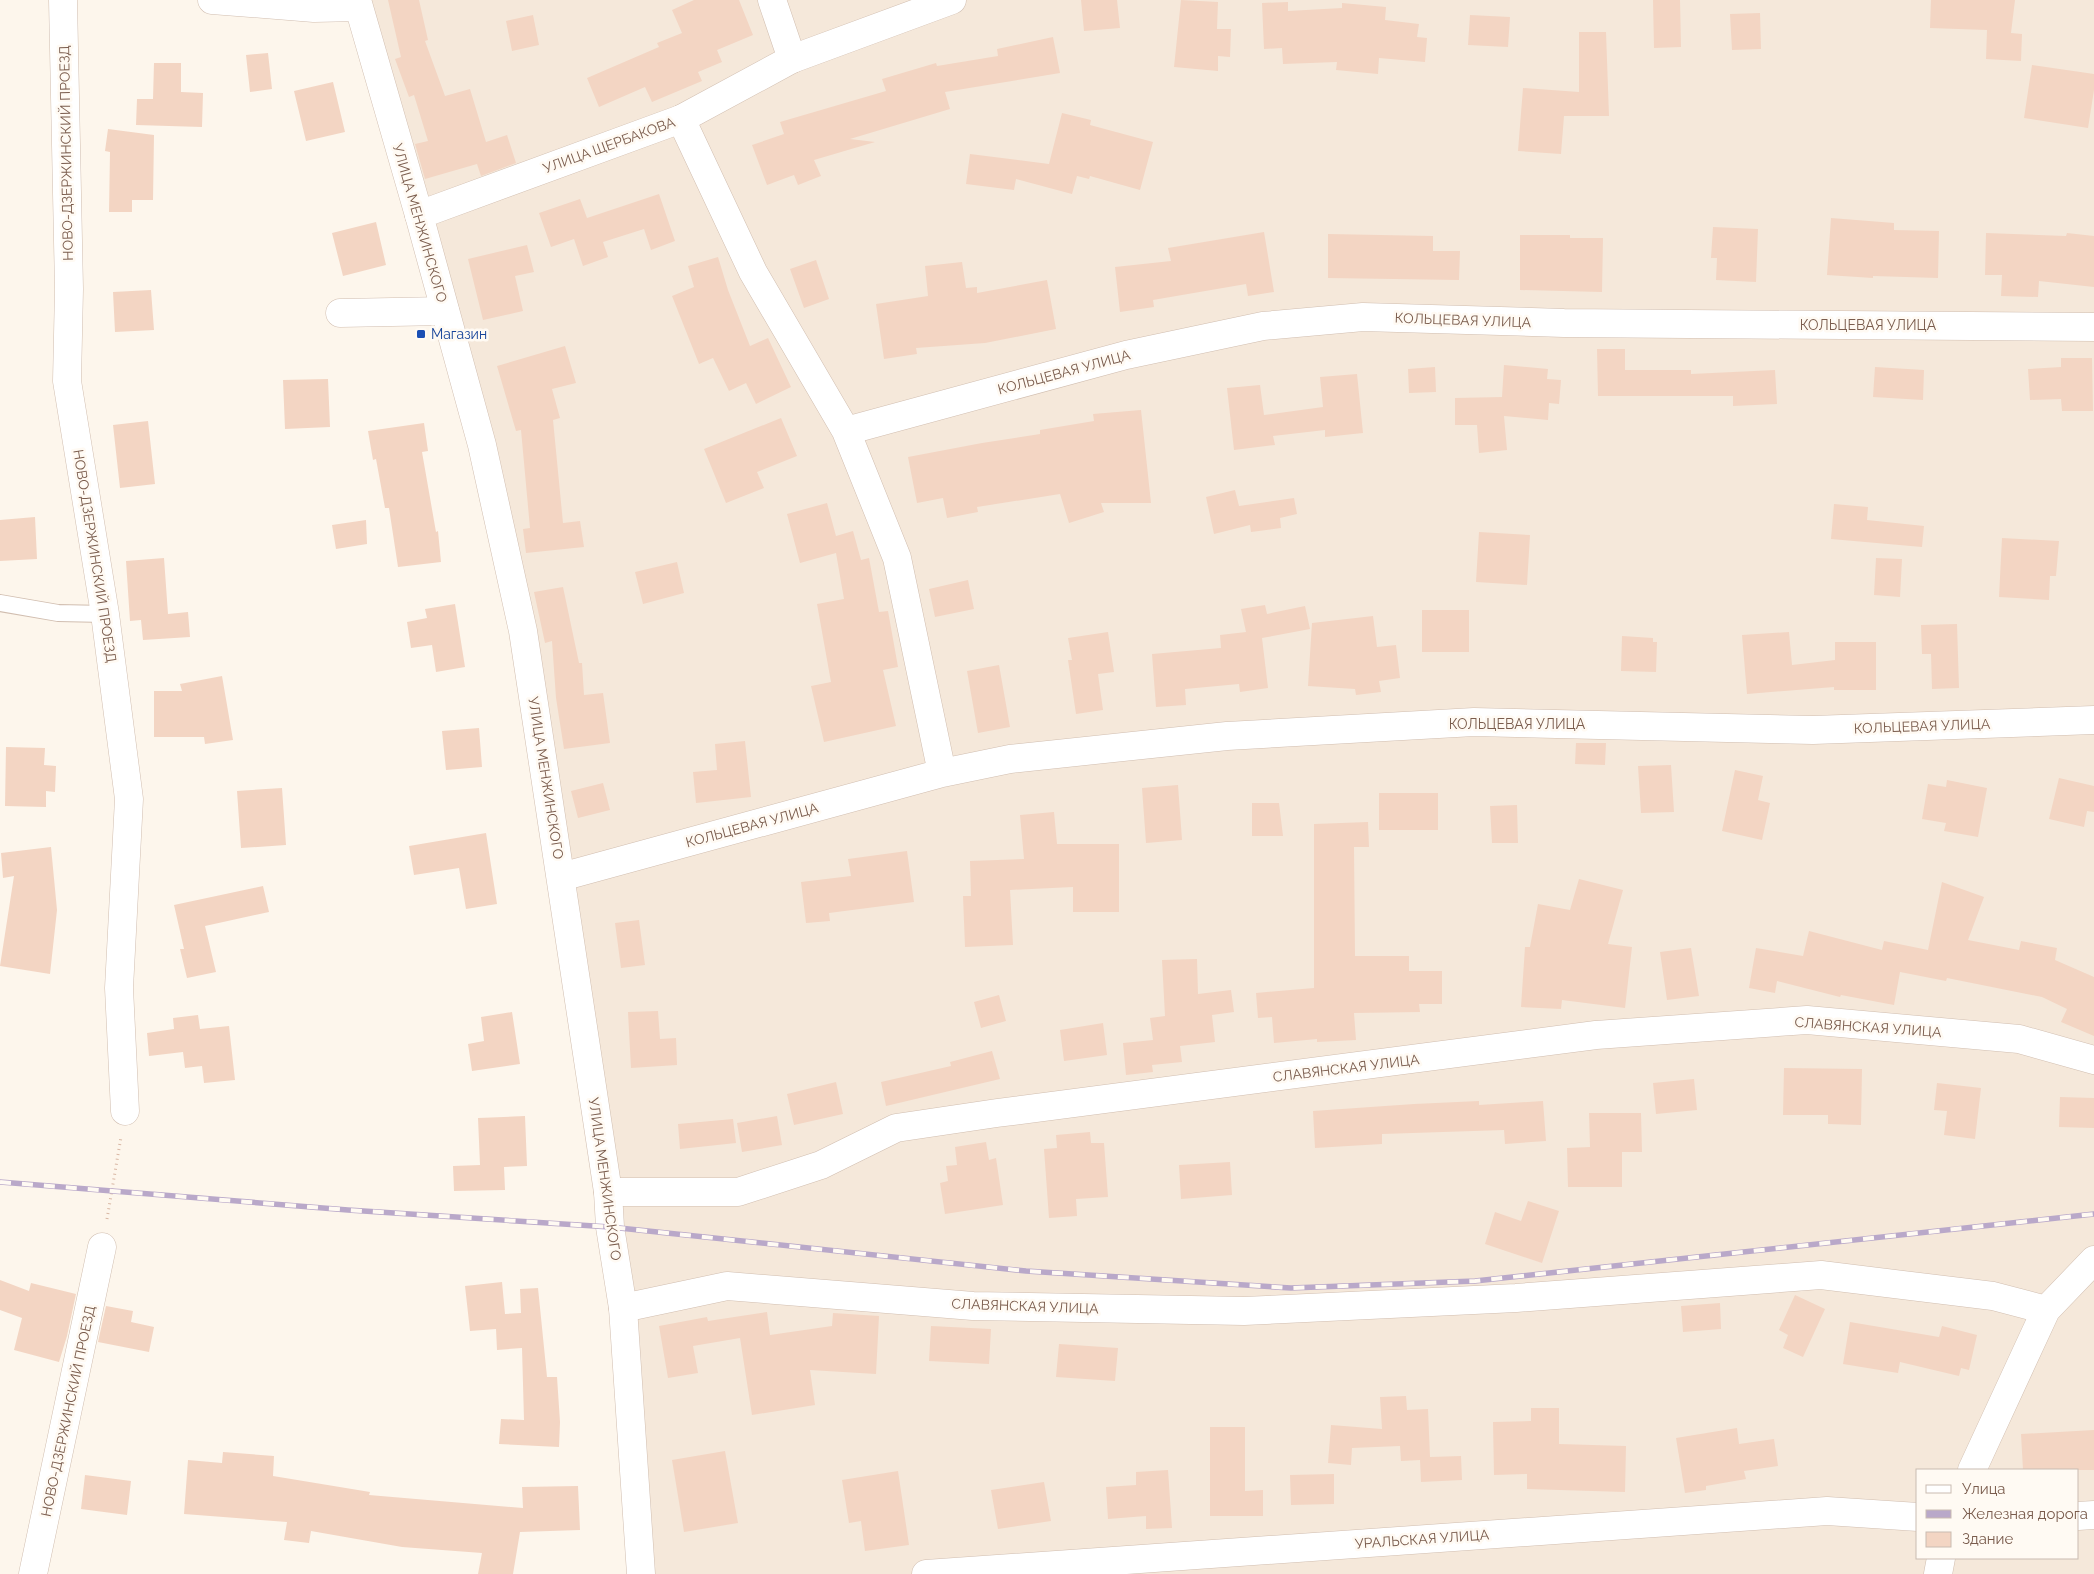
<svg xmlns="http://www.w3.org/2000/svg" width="2094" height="1574" font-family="Raleway,sans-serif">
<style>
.residential{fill:#f5e8da;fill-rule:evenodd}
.building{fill:#f3d5c3}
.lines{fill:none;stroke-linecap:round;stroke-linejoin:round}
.service-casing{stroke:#d1beb0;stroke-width:18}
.minor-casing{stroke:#d1beb0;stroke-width:29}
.tertiary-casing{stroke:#d1beb0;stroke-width:29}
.path{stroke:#d9b8a5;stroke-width:3;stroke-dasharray:1 4;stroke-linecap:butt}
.service{stroke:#fff;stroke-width:16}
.minor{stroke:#fff;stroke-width:28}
.tertiary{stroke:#fff;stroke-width:28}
.rail-casing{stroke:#b9a8c9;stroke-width:5.5}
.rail{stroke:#fffaf3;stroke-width:4;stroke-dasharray:11;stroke-linecap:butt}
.transit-dot{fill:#1a4fb4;stroke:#fffaf3;stroke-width:2}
.labels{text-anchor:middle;stroke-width:5;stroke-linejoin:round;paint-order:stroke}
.street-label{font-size:14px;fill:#7a5c4d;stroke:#fffaf3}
.transit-label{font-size:14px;fill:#164399;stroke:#fffaf3;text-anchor:start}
</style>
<rect width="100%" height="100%" fill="#fdf6ec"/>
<path class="residential" d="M 367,0 L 2094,0 L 2094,1574 L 649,1574 L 567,875 ZM 1918,1470 L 2078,1470 L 2078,1558 L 1918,1558 Z"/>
<path class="building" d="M 388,0 L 419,0 L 428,40 L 425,41 L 445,96 L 470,89 L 486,142 L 507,135 L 516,163 L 481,176 L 477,164 L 425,179 L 415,144 L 428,141 L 414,95 L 409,97 L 395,59 L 401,57 Z
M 694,0 L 739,0 L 753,35 L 717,50 L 722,62 L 698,72 L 702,81 L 652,102 L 645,87 L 599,107 L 587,78 L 659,47 L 657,43 L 682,33 L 672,10 Z
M 1081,0 L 1117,0 L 1120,28 L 1084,31 Z
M 1181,0 L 1218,2 L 1217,29 L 1231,29 L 1230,57 L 1218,56 L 1218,71 L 1174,67 Z
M 1653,0 L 1680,0 L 1681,47 L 1654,48 Z
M 1931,0 L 2015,0 L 2011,33 L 2022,34 L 2021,61 L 1986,59 L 1987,30 L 1930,28 Z
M 1288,2 L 1288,11 L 1342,8 L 1342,3 L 1386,7 L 1385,20 L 1419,24 L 1417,37 L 1427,38 L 1425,62 L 1379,58 L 1378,74 L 1336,70 L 1337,62 L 1283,64 L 1282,48 L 1264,49 L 1262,3 Z
M 1760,13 L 1761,49 L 1732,50 L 1730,14 Z
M 533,15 L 539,45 L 512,51 L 506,21 Z
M 1470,15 L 1510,17 L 1508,47 L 1468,45 Z
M 1579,32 L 1606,32 L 1609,116 L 1564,116 L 1561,154 L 1518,151 L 1523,88 L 1579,92 Z
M 1053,37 L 1060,73 L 945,92 L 950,109 L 850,139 L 875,142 L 814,160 L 821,176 L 798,185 L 794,175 L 767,185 L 752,145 L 784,134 L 780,122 L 886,91 L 882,79 L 936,63 L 937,66 L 998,56 L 997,49 Z
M 268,53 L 272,89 L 250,92 L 246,55 Z
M 154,63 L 181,63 L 181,92 L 203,93 L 202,127 L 136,125 L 137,99 L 153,99 Z
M 2032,65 L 2094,74 L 2094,90 L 2088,128 L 2024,118 Z
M 333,82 L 345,132 L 306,141 L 294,91 Z
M 1062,113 L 1091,120 L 1090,125 L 1153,142 L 1140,190 L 1090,176 L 1089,179 L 1077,176 L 1072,194 L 1016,179 L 1014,190 L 966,184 L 970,154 L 1049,164 Z
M 108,129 L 154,135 L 153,200 L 132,200 L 132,212 L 109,212 L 110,152 L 105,151 Z
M 659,194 L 675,241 L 651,250 L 644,229 L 603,242 L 608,257 L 583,266 L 574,239 L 551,247 L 539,213 L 580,199 L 587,218 Z
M 1831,218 L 1894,223 L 1894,230 L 1939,231 L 1938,278 L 1873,276 L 1873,278 L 1827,275 Z
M 376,222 L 386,265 L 343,276 L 332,233 Z
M 1713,227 L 1758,229 L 1756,282 L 1716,280 L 1717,258 L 1711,258 Z
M 1264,232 L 1274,292 L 1248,296 L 1246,284 L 1153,300 L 1154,307 L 1120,312 L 1115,267 L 1171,261 L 1168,248 Z
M 1986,233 L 2066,236 L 2067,233 L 2094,236 L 2094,287 L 2039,281 L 2038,297 L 2001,296 L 2002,275 L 1985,275 Z
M 1328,234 L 1433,236 L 1433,251 L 1460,251 L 1459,280 L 1328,278 Z
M 1520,235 L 1570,235 L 1570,238 L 1603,238 L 1602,292 L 1520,290 Z
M 527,245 L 534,272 L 515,276 L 523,311 L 483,320 L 468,259 Z
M 718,257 L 728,290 L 750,346 L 768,338 L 791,387 L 756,404 L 746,383 L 729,391 L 713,358 L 699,364 L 672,296 L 694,287 L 688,266 Z
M 816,260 L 829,299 L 804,308 L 790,269 Z
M 962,262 L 966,288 L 977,287 L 977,293 L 1047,280 L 1056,329 L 985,343 L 916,348 L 917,354 L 884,359 L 876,304 L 928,296 L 925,266 Z
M 151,290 L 154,330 L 115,332 L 113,292 Z
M 565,346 L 576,383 L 552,389 L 560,418 L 553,420 L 563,523 L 580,521 L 584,547 L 526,553 L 523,529 L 530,528 L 521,430 L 516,431 L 497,366 Z
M 1597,349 L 1625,349 L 1625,370 L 1691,370 L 1691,374 L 1775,370 L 1777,404 L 1733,406 L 1733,396 L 1598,396 Z
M 2061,358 L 2092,358 L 2093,411 L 2062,411 L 2061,399 L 2030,400 L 2028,369 L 2061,367 Z
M 1504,365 L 1548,369 L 1547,379 L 1561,380 L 1559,404 L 1549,403 L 1548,420 L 1504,416 L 1507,450 L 1479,453 L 1477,425 L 1455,425 L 1455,398 L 1502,397 Z
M 1435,367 L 1436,392 L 1409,393 L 1408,369 Z
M 1875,367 L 1924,370 L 1923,400 L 1873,397 Z
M 1357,374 L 1363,433 L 1325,437 L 1325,430 L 1273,436 L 1275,445 L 1234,450 L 1227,388 L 1260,385 L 1264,415 L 1323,407 L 1320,377 Z
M 328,379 L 330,427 L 285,429 L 283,380 Z
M 1141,410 L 1151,503 L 1101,503 L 1104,512 L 1069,523 L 1060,494 L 977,507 L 978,512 L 947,518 L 943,498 L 917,503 L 908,457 L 982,443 L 1040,434 L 1040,430 L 1094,421 L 1093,414 Z
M 781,418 L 797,456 L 757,472 L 764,488 L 726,503 L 704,449 Z
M 148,421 L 155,484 L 120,488 L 113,425 Z
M 424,423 L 428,451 L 422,452 L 436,532 L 438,531 L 441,562 L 398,567 L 389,508 L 385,508 L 376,459 L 373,460 L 368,431 Z
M 1235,490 L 1239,506 L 1294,498 L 1297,514 L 1280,518 L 1281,528 L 1251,532 L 1250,525 L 1214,534 L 1206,497 Z
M 827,503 L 836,536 L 853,531 L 861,560 L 869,558 L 879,612 L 888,611 L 898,667 L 883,670 L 896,726 L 824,742 L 811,686 L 831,682 L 817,604 L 844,599 L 836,553 L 800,563 L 787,514 Z
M 1834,504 L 1868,507 L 1867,520 L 1924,526 L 1922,547 L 1831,539 Z
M 35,517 L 37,559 L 0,561 L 0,520 Z
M 366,520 L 367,544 L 336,549 L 332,525 Z
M 1479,532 L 1530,535 L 1527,585 L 1476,582 Z
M 2002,538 L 2059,541 L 2056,576 L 2050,576 L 2049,600 L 1999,597 Z
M 164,558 L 168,614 L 188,612 L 190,637 L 143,640 L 141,620 L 130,621 L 126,561 Z
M 1876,558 L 1902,559 L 1900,597 L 1874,595 Z
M 677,562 L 684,593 L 643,604 L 635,572 Z
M 968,580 L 974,609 L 935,617 L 929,589 Z
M 563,587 L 579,663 L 582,663 L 584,695 L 603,693 L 610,743 L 564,749 L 556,698 L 552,641 L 545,643 L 534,592 Z
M 455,604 L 465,667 L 436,672 L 432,645 L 411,648 L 407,622 L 427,618 L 425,609 Z
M 1265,605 L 1267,614 L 1305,606 L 1310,629 L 1262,638 L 1268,688 L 1240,692 L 1239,684 L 1185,689 L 1186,705 L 1156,707 L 1152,654 L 1221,648 L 1220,635 L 1246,632 L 1241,609 Z
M 1422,610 L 1469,610 L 1469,652 L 1422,652 Z
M 1373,616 L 1377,647 L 1396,645 L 1400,678 L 1379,681 L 1381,692 L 1356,695 L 1355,689 L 1308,686 L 1312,623 Z
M 1957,624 L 1959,688 L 1932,689 L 1931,654 L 1922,654 L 1921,625 Z
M 1108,632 L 1114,672 L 1098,674 L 1103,710 L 1076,714 L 1068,660 L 1072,660 L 1068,638 Z
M 1789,632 L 1792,665 L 1835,660 L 1835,642 L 1876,642 L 1876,690 L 1834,690 L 1834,687 L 1747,694 L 1742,635 Z
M 1622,636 L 1653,638 L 1653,642 L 1657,642 L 1656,672 L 1621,671 Z
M 999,665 L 1010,727 L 978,733 L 967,671 Z
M 222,676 L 233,740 L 205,744 L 204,737 L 154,737 L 154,691 L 182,691 L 180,684 Z
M 479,728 L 482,767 L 446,770 L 442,731 Z
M 745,741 L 751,797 L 696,803 L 693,772 L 717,770 L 715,744 Z
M 1576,743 L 1606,743 L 1605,765 L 1575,764 Z
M 6,747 L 45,748 L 44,765 L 56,766 L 55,792 L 46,791 L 46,807 L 5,806 Z
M 1671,765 L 1674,812 L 1641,813 L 1638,766 Z
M 1735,770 L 1763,776 L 1758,800 L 1770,803 L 1762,840 L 1722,831 Z
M 2059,778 L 2094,786 L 2094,812 L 2087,811 L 2084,827 L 2049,819 Z
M 1947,780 L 1987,788 L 1978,837 L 1944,831 L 1946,823 L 1922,819 L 1928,784 L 1946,787 Z
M 603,783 L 610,810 L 578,818 L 571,791 Z
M 1178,785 L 1182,840 L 1146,843 L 1142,788 Z
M 282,788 L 286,845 L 241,848 L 237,791 Z
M 1379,793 L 1438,793 L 1438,830 L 1379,830 Z
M 1252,803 L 1279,803 L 1283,836 L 1252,836 Z
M 1517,805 L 1518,843 L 1492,843 L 1490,806 Z
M 1054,812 L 1057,844 L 1119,844 L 1119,912 L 1073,912 L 1073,887 L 1010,890 L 1013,945 L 965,947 L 963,896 L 971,896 L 970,861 L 1024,859 L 1020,815 Z
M 1368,822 L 1369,847 L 1354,847 L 1355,956 L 1409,956 L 1409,971 L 1442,971 L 1442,1004 L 1419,1004 L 1420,1012 L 1354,1013 L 1356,1040 L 1317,1042 L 1317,1039 L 1274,1043 L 1272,1017 L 1258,1018 L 1256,993 L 1314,988 L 1314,824 Z
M 486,833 L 497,904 L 466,909 L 459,868 L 414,875 L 409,846 Z
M 51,847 L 57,910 L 50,974 L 0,966 L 14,876 L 3,878 L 1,853 Z
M 907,851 L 914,902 L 829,913 L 830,921 L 806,923 L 801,882 L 851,876 L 848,859 Z
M 1579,879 L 1623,890 L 1608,944 L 1632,947 L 1625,1008 L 1562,1000 L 1561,1009 L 1521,1007 L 1525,947 L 1530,947 L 1538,904 L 1570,910 Z
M 1942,882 L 1984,897 L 1968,940 L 2019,950 L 2021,941 L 2057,948 L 2055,960 L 2094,977 L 2094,1036 L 2061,1022 L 2067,1009 L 2042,997 L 1947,978 L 1946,981 L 1900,972 L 1894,1005 L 1841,995 L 1840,997 L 1777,981 L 1775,993 L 1749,988 L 1756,948 L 1803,956 L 1809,931 L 1882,950 L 1884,941 L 1928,950 Z
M 263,886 L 269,912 L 205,926 L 216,972 L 187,978 L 180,949 L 184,949 L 174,905 Z
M 639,920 L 645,965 L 621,968 L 615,923 Z
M 1691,948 L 1699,996 L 1667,1000 L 1660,952 Z
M 1197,959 L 1198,994 L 1231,990 L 1234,1012 L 1212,1015 L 1215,1042 L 1180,1046 L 1182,1062 L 1152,1065 L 1153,1072 L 1126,1075 L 1123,1043 L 1153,1040 L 1150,1018 L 1165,1016 L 1162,960 Z
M 999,995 L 1006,1021 L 981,1028 L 974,1002 Z
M 658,1011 L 660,1039 L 676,1038 L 677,1065 L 631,1068 L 628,1012 Z
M 512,1012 L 520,1064 L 472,1071 L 468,1044 L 484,1041 L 481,1017 Z
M 198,1015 L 200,1029 L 229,1026 L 235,1080 L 204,1083 L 202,1066 L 185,1068 L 183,1052 L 149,1056 L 147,1033 L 174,1029 L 173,1018 Z
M 1103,1023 L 1107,1055 L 1064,1061 L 1060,1030 Z
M 992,1051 L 1000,1079 L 886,1106 L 881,1082 L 951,1066 L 950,1062 Z
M 1784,1068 L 1862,1069 L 1861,1125 L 1828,1124 L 1828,1115 L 1783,1115 Z
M 1694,1079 L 1697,1110 L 1656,1114 L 1653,1083 Z
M 836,1082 L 843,1114 L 794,1125 L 787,1094 Z
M 1937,1083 L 1981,1088 L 1975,1139 L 1944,1135 L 1947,1111 L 1934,1110 Z
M 2060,1097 L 2094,1098 L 2094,1128 L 2059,1127 Z
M 1479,1101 L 1479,1105 L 1543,1101 L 1546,1141 L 1505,1144 L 1504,1130 L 1382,1134 L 1382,1144 L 1315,1148 L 1313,1111 L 1414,1104 Z
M 1589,1113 L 1641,1113 L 1642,1152 L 1622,1152 L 1622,1187 L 1568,1187 L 1567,1148 L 1590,1147 Z
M 525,1116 L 527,1166 L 504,1167 L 505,1190 L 454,1191 L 453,1166 L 480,1165 L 478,1118 Z
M 777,1116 L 782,1145 L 742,1152 L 737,1123 Z
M 733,1119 L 736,1143 L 680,1149 L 678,1124 Z
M 1090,1132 L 1091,1143 L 1104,1143 L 1108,1197 L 1076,1199 L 1077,1216 L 1049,1218 L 1044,1149 L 1057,1148 L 1056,1135 Z
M 986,1142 L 989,1160 L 996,1158 L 1003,1205 L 945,1214 L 940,1183 L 948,1181 L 946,1166 L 957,1165 L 955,1147 Z
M 1230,1162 L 1232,1195 L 1181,1199 L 1179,1165 Z
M 1528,1201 L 1559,1211 L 1542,1263 L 1485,1244 L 1495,1212 L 1521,1221 Z
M 0,1280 L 29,1291 L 31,1283 L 76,1294 L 67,1336 L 59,1362 L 14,1350 L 22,1318 L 0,1310 Z
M 502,1282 L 505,1314 L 521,1313 L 520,1289 L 538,1288 L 547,1377 L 557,1377 L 560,1422 L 559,1447 L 499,1444 L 501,1419 L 524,1420 L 522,1348 L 497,1350 L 496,1329 L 470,1331 L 465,1286 Z
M 1795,1295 L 1825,1309 L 1803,1357 L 1783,1348 L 1788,1335 L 1779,1330 Z
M 1720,1303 L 1721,1329 L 1683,1332 L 1681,1306 Z
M 106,1306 L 133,1311 L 131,1322 L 154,1327 L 149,1352 L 98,1342 Z
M 767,1312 L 770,1335 L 832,1326 L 833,1313 L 879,1316 L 876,1374 L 810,1370 L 815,1405 L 752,1415 L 740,1338 L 693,1346 L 698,1373 L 668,1378 L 659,1326 L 707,1317 L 708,1321 Z
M 1850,1322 L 1939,1337 L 1942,1326 L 1977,1335 L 1969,1370 L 1961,1368 L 1959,1376 L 1900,1362 L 1898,1373 L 1843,1364 Z
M 931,1326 L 991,1329 L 989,1364 L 929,1361 Z
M 1059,1344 L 1118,1348 L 1115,1381 L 1056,1377 Z
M 1406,1396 L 1407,1410 L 1428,1409 L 1430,1457 L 1461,1456 L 1462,1480 L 1421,1482 L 1420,1460 L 1401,1461 L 1400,1446 L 1352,1448 L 1351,1465 L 1328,1463 L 1331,1425 L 1382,1429 L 1380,1397 Z
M 1531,1408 L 1559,1408 L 1559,1444 L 1626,1446 L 1625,1492 L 1527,1489 L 1527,1474 L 1494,1475 L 1493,1422 L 1531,1421 Z
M 1210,1427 L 1245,1427 L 1245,1491 L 1263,1490 L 1263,1516 L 1210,1516 Z
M 1737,1428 L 1739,1444 L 1774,1439 L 1778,1466 L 1744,1471 L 1746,1479 L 1706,1486 L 1706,1490 L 1685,1493 L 1676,1438 Z
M 2094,1430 L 2094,1470 L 2023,1470 L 2021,1434 Z
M 725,1451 L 738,1523 L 684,1532 L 672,1460 Z
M 223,1452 L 274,1456 L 273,1476 L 370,1492 L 369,1495 L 523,1508 L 522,1487 L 578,1486 L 580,1530 L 520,1532 L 513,1574 L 478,1574 L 482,1553 L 402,1547 L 311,1531 L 309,1543 L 284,1540 L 287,1522 L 184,1514 L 188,1460 L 222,1463 Z
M 1168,1470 L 1172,1528 L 1146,1529 L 1146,1516 L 1108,1519 L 1106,1487 L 1136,1485 L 1136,1472 Z
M 898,1471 L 909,1545 L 865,1551 L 861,1521 L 849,1523 L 842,1480 Z
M 1334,1474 L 1334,1504 L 1291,1505 L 1290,1475 Z
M 85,1475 L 131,1481 L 127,1515 L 81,1509 Z
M 1044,1482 L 1051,1521 L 998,1529 L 991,1490 Z"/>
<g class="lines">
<defs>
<path id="service" d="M 0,603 L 58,613 L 105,614"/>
<path id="minor" d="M 63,0 L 69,289 L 67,381 L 105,614 L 129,799 L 119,988 L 125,1111
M 212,0 L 314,8 L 358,7
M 357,0 L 419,215
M 772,0 L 792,59
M 681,119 L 753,272 L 846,431 L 897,558 L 942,773
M 340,313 L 445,311
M 846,431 L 1126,355 L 1263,326 L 1363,317 L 1564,323 L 2094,327
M 561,877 L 942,773 L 1010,759 L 1227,736 L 1474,722 L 1813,730 L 2094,720
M 608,1192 L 738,1192 L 821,1165 L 896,1128 L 997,1113 L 1596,1035 L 1807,1020 L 2019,1039 L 2094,1060
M 623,1308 L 727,1286 L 973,1306 L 1244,1311 L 1516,1298 L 1821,1275 L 1993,1296 L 2046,1310 L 2094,1260
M 1972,1470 L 2046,1310
M 2078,1516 L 2094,1515
M 33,1574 L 102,1247
M 926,1574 L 1827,1511 L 1918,1517
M 1938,1574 L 1941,1558"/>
<path id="tertiary" d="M 641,1574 L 623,1308 L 610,1227 L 608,1192 L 523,631 L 482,445 L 419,215 L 681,119 L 792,59 L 952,0"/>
</defs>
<use href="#service" class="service-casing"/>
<use href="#minor" class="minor-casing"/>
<use href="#tertiary" class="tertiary-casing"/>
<path class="path" d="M 107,1219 L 121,1137"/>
<use href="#service" class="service"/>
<use href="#minor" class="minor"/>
<use href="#tertiary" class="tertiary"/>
<defs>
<path id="rail" d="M 0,1182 L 348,1210 L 610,1227 L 1026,1271 L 1291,1288 L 1475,1281 L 2094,1214"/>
</defs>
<use href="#rail" class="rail-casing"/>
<use href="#rail" class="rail"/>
</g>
<rect class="transit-dot" x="416" y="329" width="10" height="10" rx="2.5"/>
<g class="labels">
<g class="street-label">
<text transform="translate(609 145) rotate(-20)" y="5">УЛИЦА ЩЕРБАКОВА</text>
<text transform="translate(66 153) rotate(-91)" y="5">НОВО-ДЗЕРЖИНСКИЙ ПРОЕЗД</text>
<text transform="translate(420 223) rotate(74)" y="5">УЛИЦА МЕНЖИНСКОГО</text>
<text transform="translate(1463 320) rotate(2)" y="5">КОЛЬЦЕВАЯ УЛИЦА</text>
<text x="1868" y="330">КОЛЬЦЕВАЯ УЛИЦА</text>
<text transform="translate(1064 372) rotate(-15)" y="5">КОЛЬЦЕВАЯ УЛИЦА</text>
<text transform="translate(95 556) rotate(81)" y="5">НОВО-ДЗЕРЖИНСКИЙ ПРОЕЗД</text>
<text x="1517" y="729">КОЛЬЦЕВАЯ УЛИЦА</text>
<text transform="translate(1922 726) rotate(-2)" y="5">КОЛЬЦЕВАЯ УЛИЦА</text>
<text transform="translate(546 778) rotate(81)" y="5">УЛИЦА МЕНЖИНСКОГО</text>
<text transform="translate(752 825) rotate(-15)" y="5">КОЛЬЦЕВАЯ УЛИЦА</text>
<text transform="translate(1868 1027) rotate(4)" y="5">СЛАВЯНСКАЯ УЛИЦА</text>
<text transform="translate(1346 1068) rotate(-7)" y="5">СЛАВЯНСКАЯ УЛИЦА</text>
<text transform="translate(605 1179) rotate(82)" y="5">УЛИЦА МЕНЖИНСКОГО</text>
<text transform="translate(1025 1306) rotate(2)" y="5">СЛАВЯНСКАЯ УЛИЦА</text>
<text transform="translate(68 1411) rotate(-78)" y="5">НОВО-ДЗЕРЖИНСКИЙ ПРОЕЗД</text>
<text transform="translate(1422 1539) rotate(-4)" y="5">УРАЛЬСКАЯ УЛИЦА</text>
</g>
<g class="transit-label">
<text x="431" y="339">Магазин</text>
</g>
</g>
<rect x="1916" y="1469" width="162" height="90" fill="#fffaf3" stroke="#cabbb1"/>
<rect x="1926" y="1485" width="25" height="8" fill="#ffffff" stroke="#cabbb1"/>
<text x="1962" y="1494" font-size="15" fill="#7a5c4d">Улица</text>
<rect x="1926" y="1510" width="25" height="8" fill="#b9a8c9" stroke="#cabbb1"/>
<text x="1962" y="1519" font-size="15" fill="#7a5c4d">Железная дорога</text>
<rect x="1926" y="1532" width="25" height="15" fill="#f3d5c3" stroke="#cabbb1"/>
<text x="1962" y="1544" font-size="15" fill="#7a5c4d">Здание</text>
</svg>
